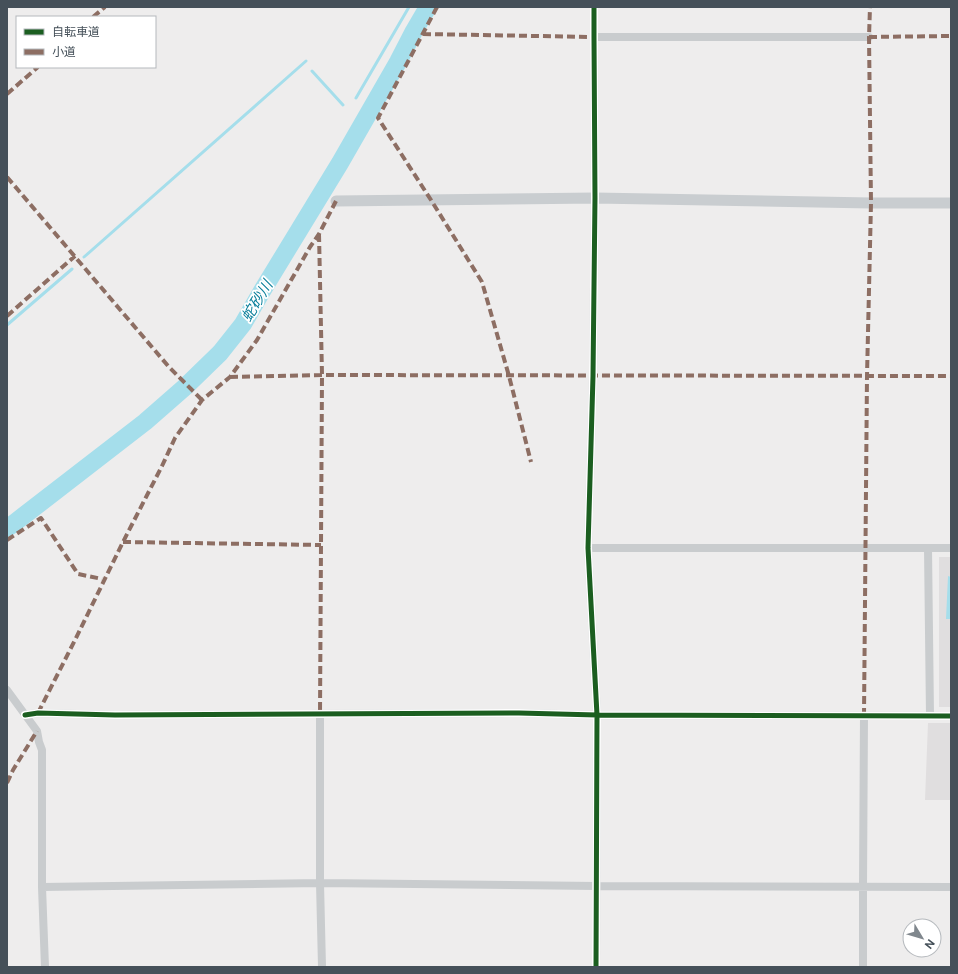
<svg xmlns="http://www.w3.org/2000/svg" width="958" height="974" font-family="'Public Sans','Noto Sans JP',sans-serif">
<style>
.education{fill:#e0dedf}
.water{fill:#a5deeb}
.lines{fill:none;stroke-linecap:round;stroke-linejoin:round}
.stream{stroke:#a5deeb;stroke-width:3}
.river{stroke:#a5deeb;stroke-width:18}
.street{stroke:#c9ccce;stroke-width:8}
.secondary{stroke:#c9cdd0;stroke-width:11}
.quiet{stroke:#8d6e63;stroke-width:4;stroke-dasharray:8 4;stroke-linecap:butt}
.cycleway-casing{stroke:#fff;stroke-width:8}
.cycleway{stroke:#1b5e20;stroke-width:5}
.labels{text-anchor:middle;stroke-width:3.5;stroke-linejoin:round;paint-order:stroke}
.water-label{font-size:15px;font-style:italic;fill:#0d809c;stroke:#fff}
</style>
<rect width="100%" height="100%" fill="#eeeded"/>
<path class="education" d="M 939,557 L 951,557 L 951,707 L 939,707 Z
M 928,723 L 951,723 L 951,800 L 925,800 Z"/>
<path class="water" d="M 948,576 L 951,577 L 951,619 L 946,619 Z"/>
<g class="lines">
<path class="stream" d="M 312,71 L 343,105
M 356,98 L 409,7
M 84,257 L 306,61
M 7,325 L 72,269"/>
<path class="river" d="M 7,528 L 13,524 L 145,422 L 185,387 L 220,353 L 243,324 L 262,291 L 340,163 L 398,62 L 414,31 L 428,7"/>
<path class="street" d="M 594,7 L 594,37 L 595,198 L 593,376 L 588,548 L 597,715 L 596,967
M 594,37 L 869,37
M 588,548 L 951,548
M 928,548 L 930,716
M 7,690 L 37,731 L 39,742 L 42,750 L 42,887 L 45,967
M 320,714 L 320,883 L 322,967
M 25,715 L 38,713 L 115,715 L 519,713 L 597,715 L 951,716
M 42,887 L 320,883 L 596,886 L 951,887
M 863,967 L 863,886 L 864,716"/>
<path class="secondary" d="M 336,201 L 595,198 L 871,203 L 951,203"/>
<path class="quiet" d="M 437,7 L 378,118 L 431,200 L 482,282 L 509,376 L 531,462
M 93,17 L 105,7
M 423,34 L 594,37
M 869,37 L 951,36
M 7,94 L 38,67
M 7,177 L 169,367 L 202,400
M 319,234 L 322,375 L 320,714
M 7,316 L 75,256
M 230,377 L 322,375 L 951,376
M 7,540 L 41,518 L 78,574 L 102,579
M 123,542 L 321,545
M 38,713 L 75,640 L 123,542 L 162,466 L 175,438 L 202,400 L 230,377 L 257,340 L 310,247 L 319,234 L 336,201
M 864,716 L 867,376 L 871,203 L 869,37 L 870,7
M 7,783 L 13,770 L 37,731"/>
<defs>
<path id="cycleway" d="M 594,7 L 594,37 L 595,198 L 593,376 L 588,548 L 597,715 L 596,967
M 25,715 L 38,713 L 115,715 L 519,713 L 597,715 L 951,716"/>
</defs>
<use href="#cycleway" class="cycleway-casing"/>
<use href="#cycleway" class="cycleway"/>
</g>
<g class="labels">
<g class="water-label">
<text transform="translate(257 301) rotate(-59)" y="5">蛇砂川</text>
</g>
</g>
<rect width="958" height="974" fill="none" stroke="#455059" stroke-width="16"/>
<rect x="16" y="16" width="140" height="52" fill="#ffffff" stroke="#b5b9bd"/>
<rect x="24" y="29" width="20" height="6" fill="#1b5e20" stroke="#b5b9bd"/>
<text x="52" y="36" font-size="12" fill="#455059">自転車道</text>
<rect x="24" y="49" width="20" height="6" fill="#8d6e63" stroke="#b5b9bd"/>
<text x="52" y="56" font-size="12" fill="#455059">小道</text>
<g transform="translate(922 938) rotate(128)"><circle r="19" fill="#ffffff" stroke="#b5b9bd"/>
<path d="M0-3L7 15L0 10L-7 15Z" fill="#80878d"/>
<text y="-6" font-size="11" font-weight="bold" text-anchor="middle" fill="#455059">N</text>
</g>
</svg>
